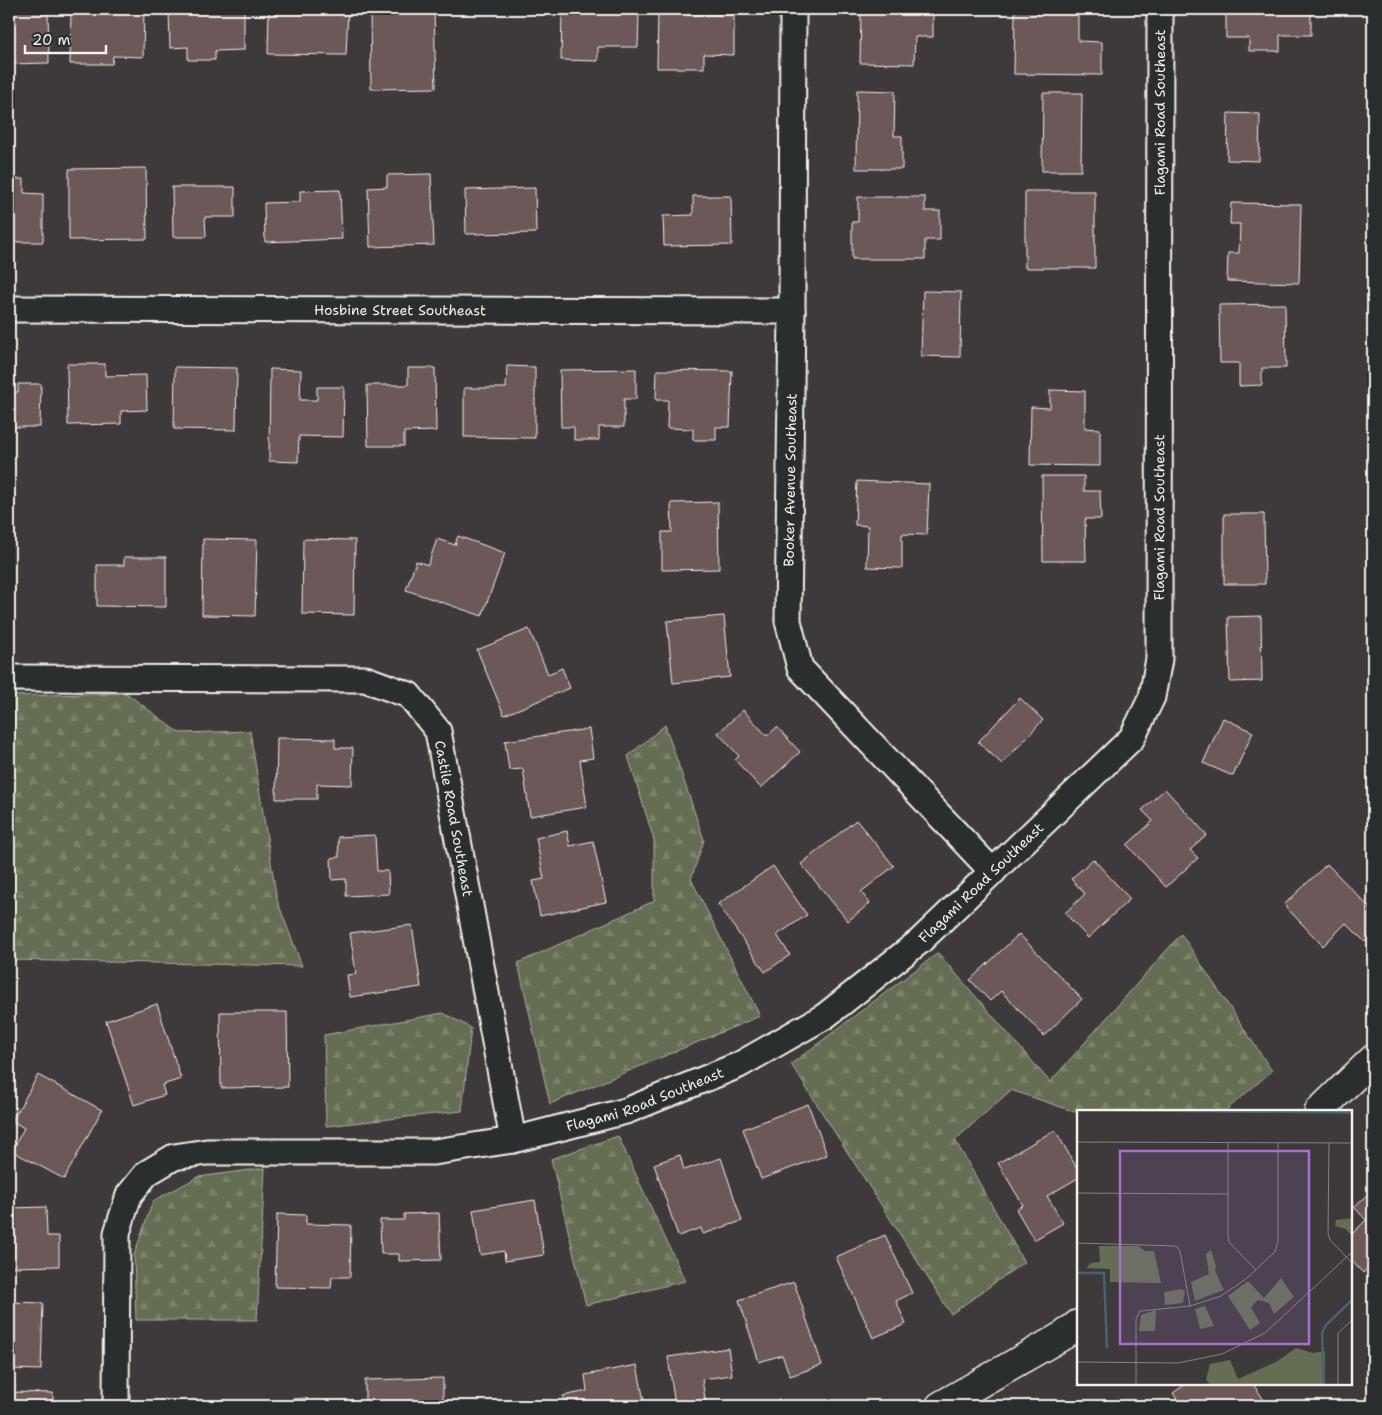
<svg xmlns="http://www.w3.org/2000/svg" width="1382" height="1415" font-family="'Shantell Sans',sans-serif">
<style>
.forest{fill:url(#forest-firs);stroke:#acb09e}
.building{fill:#6c5959;stroke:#f4f1e8}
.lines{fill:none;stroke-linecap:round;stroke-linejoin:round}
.minor-casing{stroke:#f4f1e8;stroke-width:29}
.tertiary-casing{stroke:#f4f1e8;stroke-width:31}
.minor{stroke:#2a2d2e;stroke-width:25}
.tertiary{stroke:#2a2d2e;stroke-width:28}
.labels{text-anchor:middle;stroke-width:5;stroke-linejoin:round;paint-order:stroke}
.street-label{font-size:14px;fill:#f4f1e8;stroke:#2a2d2e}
.inset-river{fill:none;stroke:#48636d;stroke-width:2.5}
.inset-road{fill:none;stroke:#878380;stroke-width:1}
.view{fill:#a571cd;fill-opacity:0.15;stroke:#a571cd;stroke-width:2.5}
.inset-edge{fill:none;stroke:#f4f1e8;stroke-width:2.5}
</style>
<defs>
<pattern id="forest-firs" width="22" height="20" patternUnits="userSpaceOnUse" patternTransform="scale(1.25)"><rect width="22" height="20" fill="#656e54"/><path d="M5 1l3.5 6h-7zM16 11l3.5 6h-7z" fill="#7c836d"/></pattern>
</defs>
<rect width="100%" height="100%" fill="#3e3a3b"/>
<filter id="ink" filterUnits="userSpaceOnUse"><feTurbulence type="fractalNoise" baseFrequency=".02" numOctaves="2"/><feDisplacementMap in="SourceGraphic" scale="10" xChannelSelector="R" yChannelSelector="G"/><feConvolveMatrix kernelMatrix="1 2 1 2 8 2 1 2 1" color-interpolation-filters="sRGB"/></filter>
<g filter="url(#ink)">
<path class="forest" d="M 126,693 L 180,733 L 250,731 L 277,900 L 302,966 L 9,960 L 9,696 Z
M 665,725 L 704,840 L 691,879 L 760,1016 L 550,1104 L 518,963 L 654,901 L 654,840 L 628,756 Z
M 1181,934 L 1272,1071 L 1225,1111 L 1078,1111 L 1078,1113 L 1011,1090 L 955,1140 L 1024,1262 L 951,1314 L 791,1064 L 938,953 L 1050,1082 Z
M 443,1013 L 471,1028 L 462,1111 L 326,1126 L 324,1035 Z
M 618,1136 L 685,1281 L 586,1305 L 551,1159 Z
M 265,1168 L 257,1320 L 136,1320 L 134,1255 L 153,1201 L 198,1177 Z"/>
<path class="building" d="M 9,9 L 48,9 L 49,63 L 9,64 Z
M 71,9 L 144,9 L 143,57 L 113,56 L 112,64 L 70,64 Z
M 169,9 L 244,9 L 244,50 L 215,51 L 215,60 L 188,60 L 188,47 L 170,48 Z
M 269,9 L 348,10 L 346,55 L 268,54 Z
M 370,9 L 434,9 L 436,88 L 371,89 Z
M 562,9 L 597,9 L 597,11 L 639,12 L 638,47 L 598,47 L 598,61 L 561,60 Z
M 658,9 L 688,9 L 688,15 L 734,15 L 734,55 L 704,54 L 704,68 L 657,68 Z
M 1015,9 L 1078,9 L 1078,41 L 1102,42 L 1102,75 L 1014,74 Z
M 1226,9 L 1311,9 L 1311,35 L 1280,35 L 1280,51 L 1249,51 L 1249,38 L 1226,38 Z
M 861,11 L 933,13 L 933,37 L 915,37 L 914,64 L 860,63 Z
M 857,90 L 895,91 L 894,136 L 902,136 L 902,169 L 856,169 Z
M 1043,93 L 1082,93 L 1081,171 L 1042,171 Z
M 1228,113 L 1260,114 L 1259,161 L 1227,160 Z
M 146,168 L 147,239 L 69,240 L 69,169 Z
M 431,174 L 434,245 L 370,247 L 368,188 L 387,187 L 387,175 Z
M 9,179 L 24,179 L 24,193 L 43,194 L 43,242 L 9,242 Z
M 172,187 L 235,187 L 235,217 L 205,217 L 206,237 L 173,237 Z
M 535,188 L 536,233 L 466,234 L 465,190 Z
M 340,190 L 342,239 L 265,242 L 264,203 L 300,202 L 300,191 Z
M 1025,191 L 1095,191 L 1095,268 L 1025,268 Z
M 693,196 L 731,196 L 732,245 L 664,246 L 663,216 L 693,215 Z
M 858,197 L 925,197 L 925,211 L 940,211 L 940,240 L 925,240 L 925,259 L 852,259 L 852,222 L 858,222 Z
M 1231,203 L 1301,204 L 1299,283 L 1227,281 L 1228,253 L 1239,253 L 1240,224 L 1230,224 Z
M 923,291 L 961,292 L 960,357 L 921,356 Z
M 1285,304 L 1286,368 L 1262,368 L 1262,385 L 1239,386 L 1239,363 L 1220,363 L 1219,305 Z
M 67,364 L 105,364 L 105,376 L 146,375 L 147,410 L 121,411 L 121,424 L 68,425 Z
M 507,366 L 535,367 L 535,438 L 464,437 L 464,388 L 506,388 Z
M 175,367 L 237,368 L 236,430 L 174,429 Z
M 408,368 L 435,368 L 436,431 L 404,432 L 404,446 L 368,446 L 367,385 L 408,385 Z
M 270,369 L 301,370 L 300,400 L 317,400 L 317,387 L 344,387 L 343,437 L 299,436 L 298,462 L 269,461 Z
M 636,369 L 636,399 L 624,399 L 624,427 L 599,427 L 599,440 L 574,440 L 574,427 L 561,427 L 560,370 Z
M 657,370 L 732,371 L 730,427 L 716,427 L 716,440 L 693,440 L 693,429 L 667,428 L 668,400 L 656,400 Z
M 18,384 L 41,384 L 40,427 L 9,427 L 9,392 L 18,392 Z
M 1050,390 L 1085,391 L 1085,428 L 1100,429 L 1100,466 L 1030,465 L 1031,407 L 1050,408 Z
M 1042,476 L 1084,476 L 1084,491 L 1100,491 L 1101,519 L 1085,519 L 1086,561 L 1043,561 Z
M 857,481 L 929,484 L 927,535 L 902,534 L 902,568 L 867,567 L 868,526 L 855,525 Z
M 718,502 L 719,569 L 662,570 L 662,532 L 672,532 L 671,503 Z
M 1224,514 L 1264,514 L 1265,584 L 1224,584 Z
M 458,536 L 505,553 L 482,616 L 406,590 L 416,561 L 428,565 L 437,539 L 455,545 Z
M 203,539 L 257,540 L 255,616 L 202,615 Z
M 303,539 L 355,540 L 354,615 L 302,614 Z
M 124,557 L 166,557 L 166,607 L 97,606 L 97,565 L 124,565 Z
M 724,616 L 730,677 L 673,683 L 667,621 Z
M 1261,616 L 1262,681 L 1230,682 L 1228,617 Z
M 529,629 L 548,674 L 562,668 L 570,688 L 504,715 L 477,650 Z
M 1020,698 L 1043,720 L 1002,764 L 978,742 Z
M 743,710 L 767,736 L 777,727 L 800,752 L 761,788 L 735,760 L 739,756 L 718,733 Z
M 1223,718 L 1253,732 L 1233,776 L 1203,763 Z
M 589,729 L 593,758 L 580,760 L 587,807 L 530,816 L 523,769 L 509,770 L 505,741 Z
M 277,738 L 335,739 L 335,748 L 353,748 L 352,785 L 317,784 L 317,799 L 276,799 Z
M 1165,789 L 1207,835 L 1190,850 L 1198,858 L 1166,887 L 1127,845 L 1153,821 L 1142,810 Z
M 856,820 L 894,866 L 861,892 L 870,903 L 848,921 L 801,864 Z
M 567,831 L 570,846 L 593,841 L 606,902 L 540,916 L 533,881 L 544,879 L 536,838 Z
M 375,835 L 377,871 L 388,871 L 389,894 L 346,896 L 346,879 L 332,880 L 331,858 L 339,857 L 338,837 Z
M 1093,859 L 1130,899 L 1088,938 L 1065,913 L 1085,894 L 1071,879 Z
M 1327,864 L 1373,911 L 1373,933 L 1365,942 L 1346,923 L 1323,946 L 1284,905 Z
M 773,866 L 807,915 L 777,935 L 790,955 L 765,972 L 718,904 Z
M 412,925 L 421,987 L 350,997 L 347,975 L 356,974 L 350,933 Z
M 1019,934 L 1082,999 L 1044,1036 L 1001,991 L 990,1001 L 970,980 Z
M 157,1004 L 181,1079 L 162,1085 L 165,1095 L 134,1105 L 106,1021 Z
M 220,1012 L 287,1012 L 288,1087 L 221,1088 Z
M 38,1075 L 102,1110 L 64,1179 L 12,1151 L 24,1128 L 12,1121 Z
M 808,1104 L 827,1155 L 761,1179 L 743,1129 Z
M 1055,1130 L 1078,1170 L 1078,1178 L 1047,1196 L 1063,1223 L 1034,1240 L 1016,1209 L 1023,1205 L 998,1163 Z
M 680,1155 L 684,1170 L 721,1158 L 742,1221 L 703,1234 L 701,1228 L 678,1236 L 654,1164 Z
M 1373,1189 L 1373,1263 L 1363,1273 L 1351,1260 L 1351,1235 L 1366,1220 L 1354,1207 Z
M 535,1200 L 544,1255 L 505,1261 L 504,1251 L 480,1255 L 473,1210 Z
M 46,1207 L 47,1236 L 59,1236 L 59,1266 L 9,1267 L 9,1208 Z
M 439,1213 L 441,1260 L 399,1261 L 399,1254 L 381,1254 L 380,1220 L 404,1220 L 404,1214 Z
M 277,1214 L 306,1215 L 306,1224 L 351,1225 L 350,1277 L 332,1277 L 331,1288 L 275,1287 Z
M 885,1235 L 912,1293 L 896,1301 L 906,1324 L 873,1338 L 836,1257 Z
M 794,1282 L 822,1365 L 790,1376 L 782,1355 L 759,1362 L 739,1300 Z
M 9,1302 L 43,1303 L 41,1370 L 9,1369 Z
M 728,1348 L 732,1375 L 702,1379 L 706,1405 L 675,1406 L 668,1357 Z
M 637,1365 L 645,1406 L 565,1406 L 563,1396 L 587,1391 L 585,1375 Z
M 443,1378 L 443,1406 L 365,1406 L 365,1380 Z
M 1186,1384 L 1253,1384 L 1266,1403 L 1260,1406 L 1181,1406 L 1173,1393 Z
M 9,1392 L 53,1393 L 53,1406 L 9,1406 Z
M 307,1398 L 307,1406 L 292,1406 L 292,1399 Z"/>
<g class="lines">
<defs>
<g id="minor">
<path d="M 793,9 L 792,311 L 788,621 L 800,668 L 993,872"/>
<path id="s1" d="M 9,309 L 792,311"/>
<path id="s2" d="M 9,678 L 365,679 L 409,695 L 438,731 L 513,1140"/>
<path id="s3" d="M 116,1406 L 117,1233 L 129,1195 L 147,1173 L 174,1157 L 207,1152 L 434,1152 L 513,1140 L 626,1111 L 739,1065 L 825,1016 L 920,941 L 1132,738 L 1152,697 L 1159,659 L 1160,9"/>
</g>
<path id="tertiary" d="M 1319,1111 L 1373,1059
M 940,1406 L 1064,1335 L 1078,1324"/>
</defs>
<use href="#minor" class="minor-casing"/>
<use href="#tertiary" class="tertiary-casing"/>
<use href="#minor" class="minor"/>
<use href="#tertiary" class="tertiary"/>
</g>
</g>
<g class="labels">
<g class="street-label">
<text dy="5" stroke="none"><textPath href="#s3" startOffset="1996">Flagami Road Southeast</textPath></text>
<text dy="5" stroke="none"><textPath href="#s1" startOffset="391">Hosbine Street Southeast</textPath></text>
<text transform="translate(790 480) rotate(-89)" y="5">Booker Avenue Southeast</text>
<text dy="5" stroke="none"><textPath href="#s3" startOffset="1591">Flagami Road Southeast</textPath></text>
<text dy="5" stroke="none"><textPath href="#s2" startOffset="538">Castile Road Southeast</textPath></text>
<text dy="5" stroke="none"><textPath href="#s3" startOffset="1156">Flagami Road Southeast</textPath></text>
<text dy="5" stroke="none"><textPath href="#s3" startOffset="751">Flagami Road Southeast</textPath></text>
</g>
</g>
<g transform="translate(1077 1110)">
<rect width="275" height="275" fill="#3e3a3b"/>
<path d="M 275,108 L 275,126 L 269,119 L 258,116 L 259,110 ZM 22,136 L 61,136 L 68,141 L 77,141 L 84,173 L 33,172 L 33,159 L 9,158 L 14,153 L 23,152 ZM 134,140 L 139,156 L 138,161 L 147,180 L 118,191 L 114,172 L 132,164 L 129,144 ZM 204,168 L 217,187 L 197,204 L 192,193 L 181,190 L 174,197 L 183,213 L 173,220 L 151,186 L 171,171 L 187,188 ZM 104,179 L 108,181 L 106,193 L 88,195 L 87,182 ZM 128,196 L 137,216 L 123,219 L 118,199 ZM 79,200 L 78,221 L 62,221 L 64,205 ZM 219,238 L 236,243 L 248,241 L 248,274 L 133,274 L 129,270 L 133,254 L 153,250 L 161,269 L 199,252 Z" fill="#656e54"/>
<path d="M 0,1 L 275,1 L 275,4 Z" fill="#48636d"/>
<path class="inset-river" d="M 0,163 L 27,163 L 30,238M 247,274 L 245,223 L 249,215 L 275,190"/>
<path class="inset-road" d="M 0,32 L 275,33M 151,33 L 151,126 L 152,132 L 179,160M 252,33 L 251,123 L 253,130 L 275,153M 0,83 L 151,84M 0,133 L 99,136 L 103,141 L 113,196M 0,201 L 0,274M 0,252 L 101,253 L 145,244 L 188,223 L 275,142M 59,274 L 59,209 L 63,201 L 113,196 L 144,186 L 169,169 L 198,142 L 201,131 L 201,33M 261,274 L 261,223 L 275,210"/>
<path class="view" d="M 43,41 L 232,41 L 232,234 L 43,234 Z"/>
<rect width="275" height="275" class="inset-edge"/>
</g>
<rect width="1382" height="1415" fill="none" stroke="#2a2d2e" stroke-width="30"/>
<rect x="15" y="15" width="1352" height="1385" fill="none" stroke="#f4f1e8" stroke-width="2" filter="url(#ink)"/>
<path d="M25 45v8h81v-8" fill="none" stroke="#f4f1e8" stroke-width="2.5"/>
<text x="32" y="45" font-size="15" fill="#f4f1e8" stroke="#2a2d2e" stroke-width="4" paint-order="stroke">20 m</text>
</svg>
